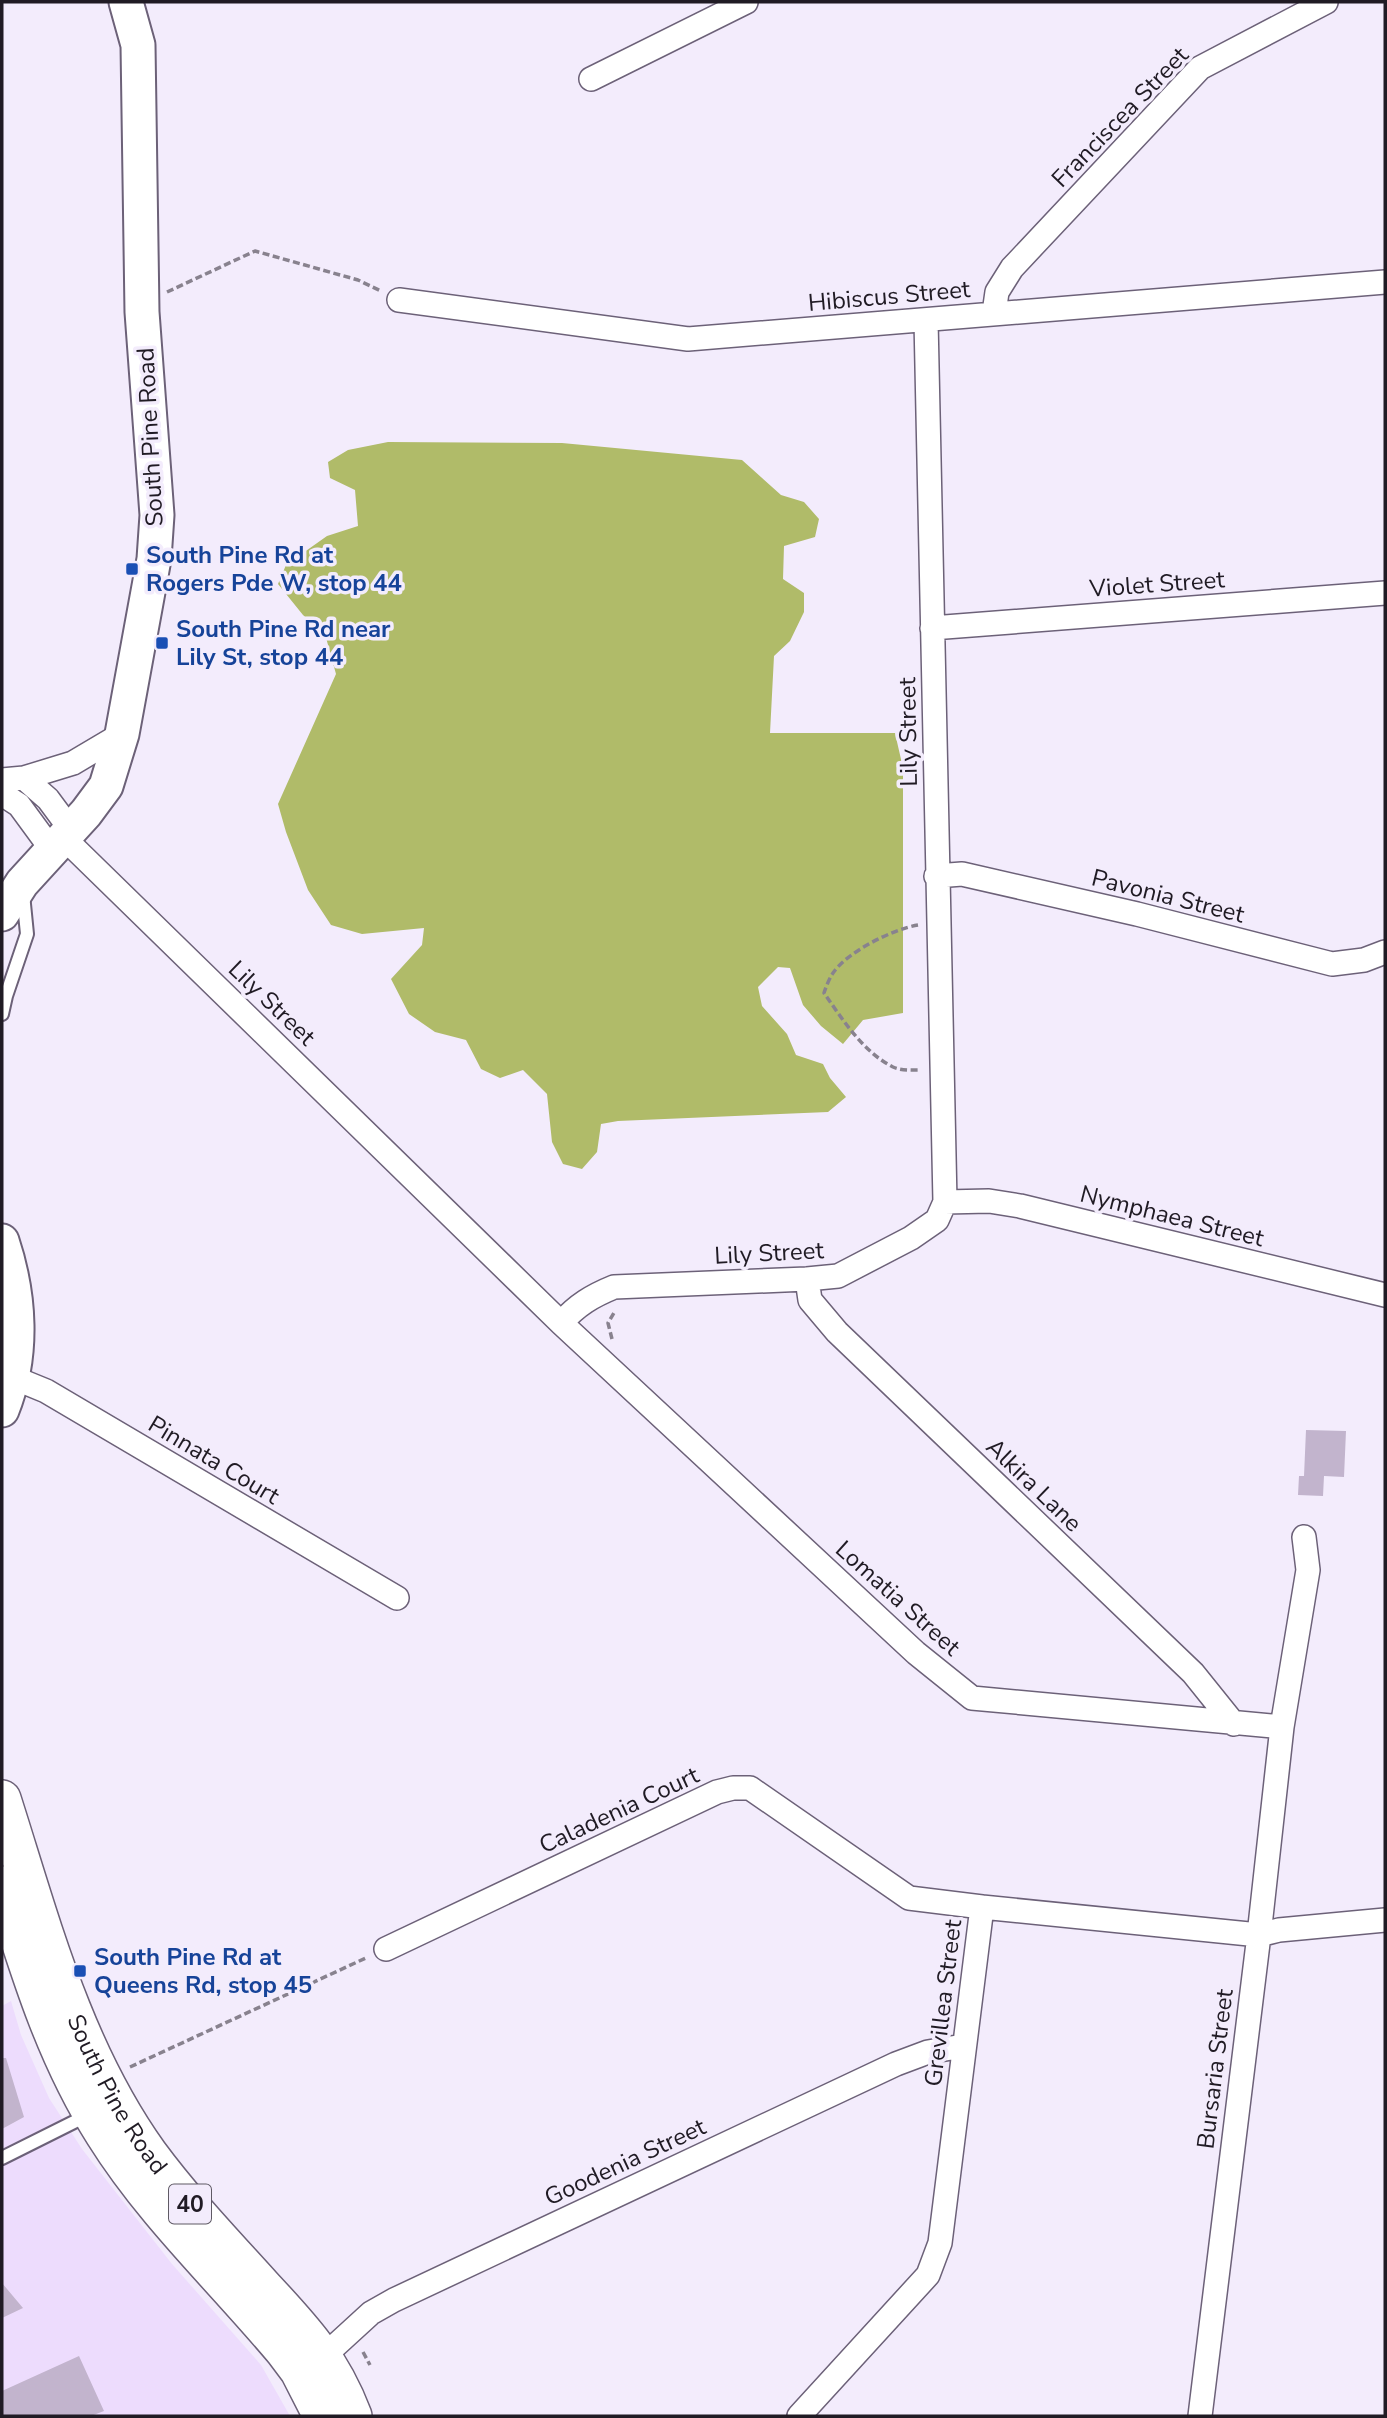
<svg xmlns="http://www.w3.org/2000/svg" width="1387" height="2418" font-family="'Nunito Sans',sans-serif">
<style>
.built{fill:#eddcfd}
.forest{fill:#b0bb69}
.building{fill:#c2b4cd}
.lines{fill:none;stroke-linecap:round;stroke-linejoin:round}
.lane-casing{stroke:#6c6178;stroke-width:16}
.street-casing{stroke:#6c6178;stroke-width:26}
.secondary-casing{stroke:#6c6178;stroke-width:37}
.primary-casing{stroke:#6c6178;stroke-width:40}
.path{stroke:#88828e;stroke-width:3.5;stroke-dasharray:7 3.5;stroke-linecap:butt}
.lane{stroke:#fff;stroke-width:12}
.street{stroke:#fff;stroke-width:23}
.secondary{stroke:#fff;stroke-width:33}
.primary{stroke:#fff;stroke-width:37}
.transit-dot{fill:#1a4fb4;stroke:#f3ecfc;stroke-width:2.5}
.labels{text-anchor:middle;stroke-width:7;stroke-linejoin:round;paint-order:stroke}
.shield{fill:#f3ecfc;stroke:#5f5a65;stroke-width:2}
.shield-label{font-size:23px;font-weight:bold;fill:#201b24}
.street-label{font-size:24px;fill:#201b24;stroke:#f3ecfc}
.transit-label{font-size:24px;font-weight:bold;fill:#164399;stroke:#f3ecfc;text-anchor:start}
</style>
<rect width="100%" height="100%" fill="#f3ecfc"/>
<path class="built" d="M 11,2001 L 21,2035 L 49,2098 L 82,2149 L 172,2264 L 261,2365 L 290,2416 L 2,2416 L 2,2006 Z"/>
<path class="forest" d="M 388,442 L 562,443 L 742,460 L 781,495 L 804,502 L 819,519 L 815,537 L 784,546 L 783,579 L 804,593 L 804,612 L 790,641 L 774,656 L 770,733 L 895,733 L 903,768 L 903,1013 L 863,1020 L 843,1044 L 821,1026 L 803,1005 L 790,968 L 778,967 L 758,987 L 762,1006 L 787,1034 L 796,1055 L 823,1064 L 830,1078 L 846,1097 L 828,1112 L 618,1121 L 601,1124 L 597,1152 L 582,1169 L 563,1164 L 552,1142 L 547,1094 L 523,1070 L 500,1078 L 481,1069 L 466,1040 L 435,1032 L 409,1014 L 391,979 L 422,945 L 424,928 L 362,934 L 331,925 L 308,890 L 286,832 L 278,804 L 336,674 L 325,634 L 303,615 L 278,584 L 286,565 L 327,536 L 358,526 L 355,490 L 330,478 L 328,462 L 348,450 Z"/>
<path class="building" d="M 1306,1430 L 1346,1431 L 1344,1477 L 1324,1476 L 1323,1496 L 1298,1495 L 1299,1476 L 1304,1476 Z
M 2,2058 L 6,2058 L 24,2117 L 2,2129 Z
M 2,2283 L 23,2308 L 2,2318 Z
M 79,2356 L 104,2411 L 91,2416 L 2,2416 L 2,2391 Z"/>
<g class="lines">
<defs>
<path id="lane" d="M 2,1014 L 6,996 L 27,934 L 23,894
M 2,2158 L 88,2115"/>
<path id="street" d="M 591,79 L 746,2
M 399,300 L 688,339 L 1385,282
M 994,313 L 997,292 L 1012,268 L 1200,68 L 1326,2
M 932,628 L 1385,593
M 24,778 L 73,763 L 122,734
M 2,780 L 24,778 L 48,799 L 71,830
M 2,794 L 19,805 L 52,850
M 64,838 L 561,1323 C 577,1305 592,1296 614,1287 L 807,1279 L 838,1276 L 911,1238 L 937,1220 L 945,1202 L 926,320
M 936,876 L 962,874 L 1137,914 L 1332,964 L 1364,960 L 1385,952
M 945,1202 L 989,1201 L 1020,1206 L 1385,1295
M 807,1279 L 810,1300 L 837,1332 L 1193,1673 L 1234,1724
M 561,1323 L 916,1653 L 972,1698 L 1282,1727
M 2,1373 L 46,1391 L 397,1598
M 386,1949 L 717,1792 L 733,1788 L 750,1788 L 909,1898 L 982,1907
M 324,2356 L 371,2313 L 394,2300 L 896,2064 L 928,2052 L 963,2046
M 799,2416 L 928,2275 L 940,2243 L 982,1907 L 1259,1935 L 1279,1930 L 1385,1920
M 1200,2416 L 1259,1935 L 1282,1727 L 1308,1570 L 1304,1537"/>
<path id="secondary" d="M 2,914 L 22,883 L 86,813 L 106,786 L 122,734 L 154,559 L 157,515 L 142,312 L 138,45 L 126,2
M 2,1241 C 20,1295 24,1355 2,1410"/>
<g id="primary">
<path id="s1" d="M 2,1799 C 41,1921 73,2048 149,2154 C 183,2200 222,2241 260,2283 C 301,2327 331,2358 353,2416"/>
<path d="M 2,1885 C 29,1971 55,2057 104,2134 C 154,2214 224,2279 284,2351 L 299,2371 L 322,2416"/>
</g>
</defs>
<use href="#lane" class="lane-casing"/>
<use href="#street" class="street-casing"/>
<use href="#secondary" class="secondary-casing"/>
<use href="#primary" class="primary-casing"/>
<path class="path" d="M 167,292 L 255,251 L 358,280 L 381,291
M 918,925 C 893,929 847,952 833,973 C 829,979 826,987 824,993 C 843,1020 863,1052 893,1067 C 902,1071 912,1070 921,1070
M 612,1339 L 608,1323 L 615,1311
M 130,2067 L 368,1957
M 363,2352 L 370,2365"/>
<use href="#lane" class="lane"/>
<use href="#street" class="street"/>
<use href="#secondary" class="secondary"/>
<use href="#primary" class="primary"/>
</g>
<g class="transit-dot">
<rect x="125" y="562" width="14" height="14" rx="3.5"/>
<rect x="155" y="636" width="14" height="14" rx="3.5"/>
<rect x="73" y="1964" width="14" height="14" rx="3.5"/>
</g>
<g class="labels">
<rect class="shield" x="169" y="2184.5" width="42" height="39" rx="5"/>
<g class="shield-label">
<text x="190" y="2212">40</text>
</g>
<g class="street-label">
<text transform="translate(1120 117) rotate(-46)" y="8">Franciscea Street</text>
<text transform="translate(889 296) rotate(-5)" y="8">Hibiscus Street</text>
<text transform="translate(150 437) rotate(-93)" y="8">South Pine Road</text>
<text transform="translate(1157 584) rotate(-4)" y="8">Violet Street</text>
<text transform="translate(908 732) rotate(-91)" y="8">Lily Street</text>
<text transform="translate(1168 896) rotate(14)" y="8">Pavonia Street</text>
<text transform="translate(272 1003) rotate(44)" y="8">Lily Street</text>
<text transform="translate(1172 1216) rotate(14)" y="8">Nymphaea Street</text>
<text transform="translate(769 1253) rotate(-3)" y="8">Lily Street</text>
<text transform="translate(214 1460) rotate(31)" y="8">Pinnata Court</text>
<text transform="translate(1034 1485) rotate(44)" y="8">Alkira Lane</text>
<text transform="translate(898 1598) rotate(42)" y="8">Lomatia Street</text>
<text transform="translate(619 1810) rotate(-25)" y="8">Caladenia Court</text>
<text transform="translate(943 2003) rotate(-83)" y="8">Grevillea Street</text>
<text transform="translate(1215 2069) rotate(-83)" y="8">Bursaria Street</text>
<text dy="8" stroke="none"><textPath href="#s1" startOffset="318">South Pine Road</textPath></text>
<text transform="translate(625 2162) rotate(-25)" y="8">Goodenia Street</text>
</g>
<g class="transit-label">
<text x="146" y="563">South Pine Rd at<tspan x="146" dy="28">Rogers Pde W, stop 44</tspan></text>
<text x="176" y="637">South Pine Rd near<tspan x="176" dy="28">Lily St, stop 44</tspan></text>
<text x="94" y="1965">South Pine Rd at<tspan x="94" dy="28">Queens Rd, stop 45</tspan></text>
</g>
</g>
<rect width="1387" height="2418" fill="none" stroke="#201b24" stroke-width="7"/>
</svg>
